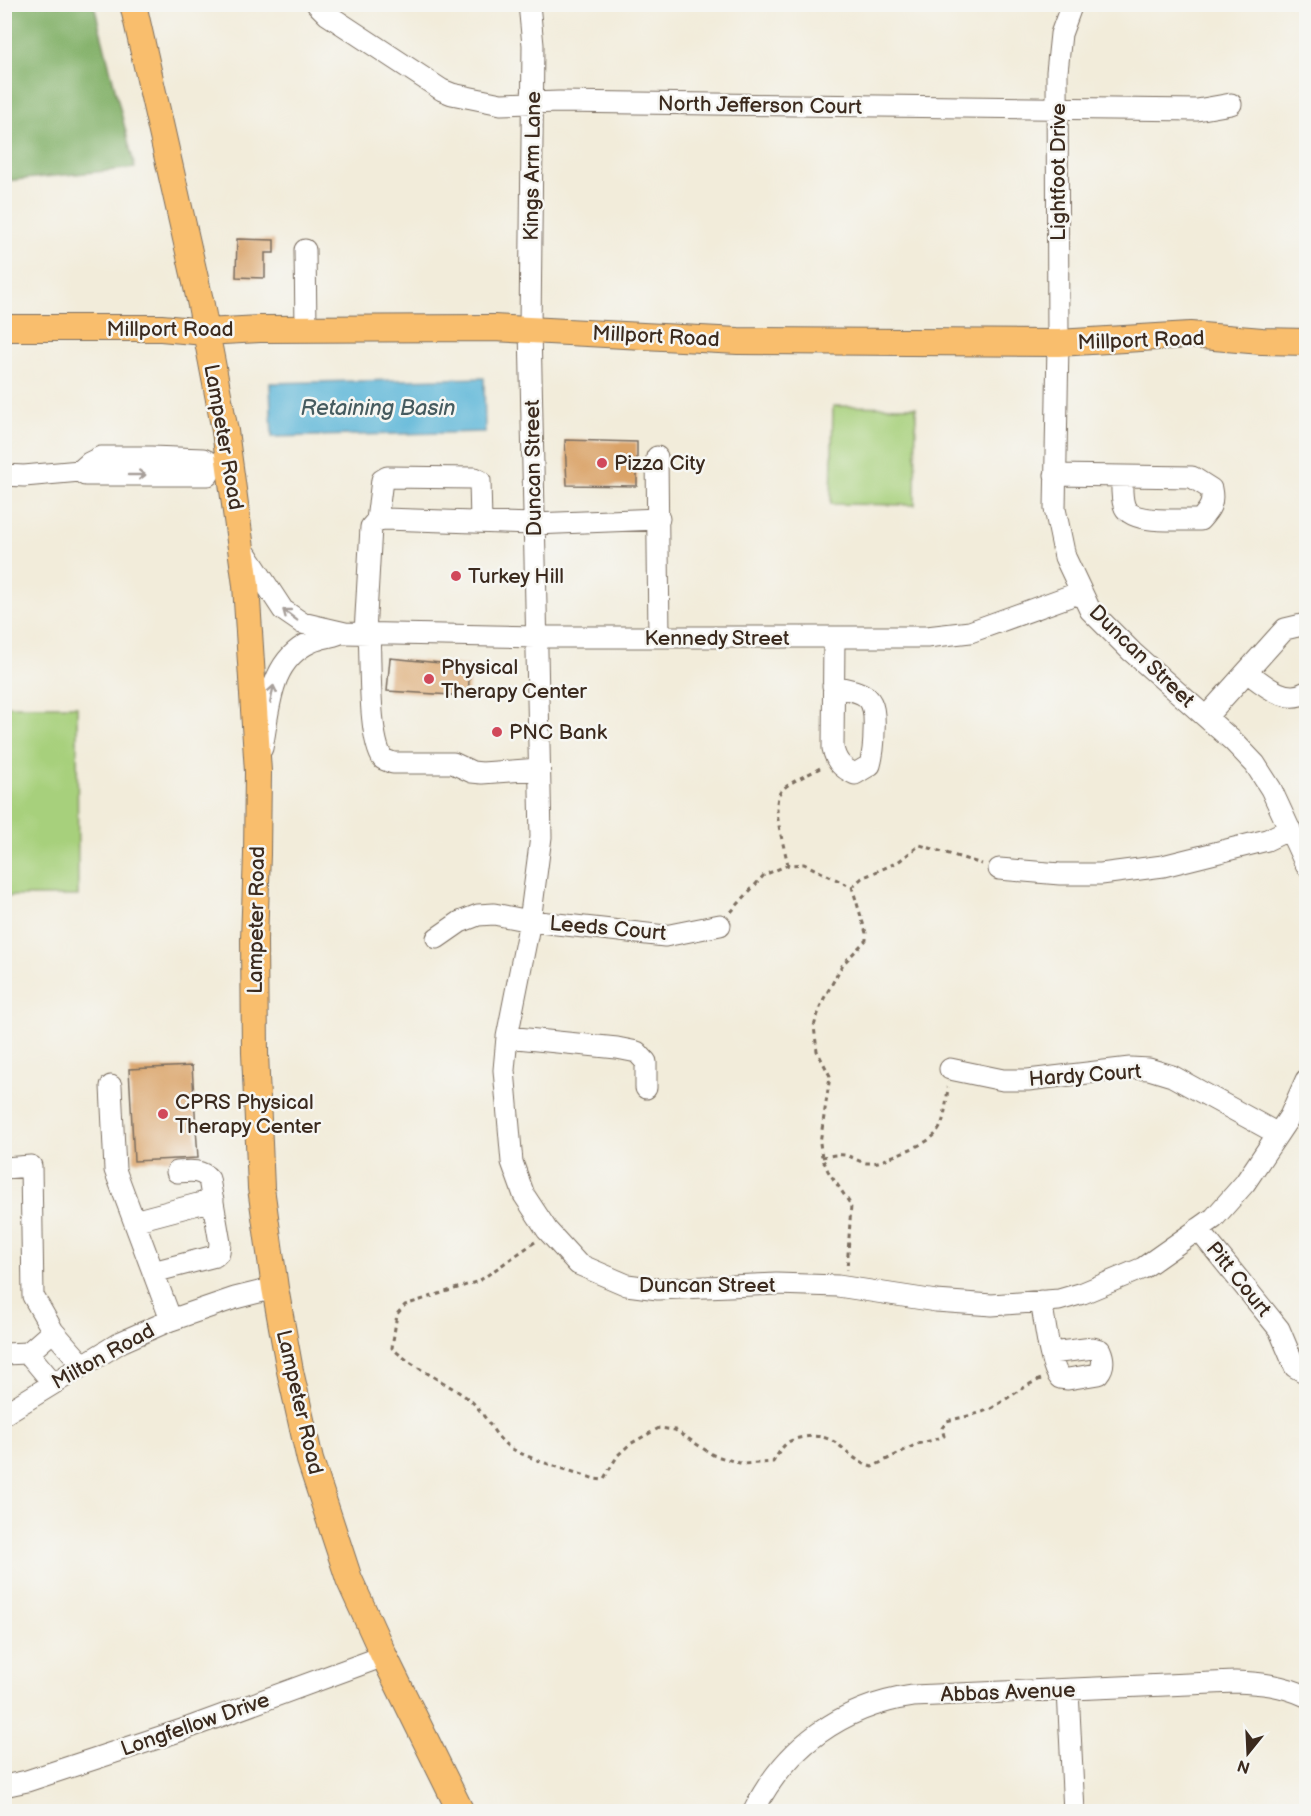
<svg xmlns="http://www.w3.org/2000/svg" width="1311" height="1816" font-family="'Balsamiq Sans',sans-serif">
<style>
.green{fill:#a7d07c;stroke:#717d4d;stroke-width:1.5}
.forest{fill:#85b26c;stroke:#606e45;stroke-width:1.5}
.water{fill:#5bb6d8;stroke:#4b707b;stroke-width:1.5}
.building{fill:#daa368}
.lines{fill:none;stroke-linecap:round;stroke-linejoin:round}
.minor-casing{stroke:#7b6e60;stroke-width:23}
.major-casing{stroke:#7b6e60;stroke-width:28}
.path{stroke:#7b6e60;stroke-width:3;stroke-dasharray:4.5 4.5;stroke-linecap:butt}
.minor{stroke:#fff;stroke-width:21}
.major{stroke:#f9be6d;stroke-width:26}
.oneway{stroke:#a79f9a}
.poi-dot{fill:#d1495b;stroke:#f6f6f2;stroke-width:2}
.labels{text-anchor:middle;stroke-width:5;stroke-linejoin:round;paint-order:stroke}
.street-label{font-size:21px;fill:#3b2a1e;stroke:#f6f6f2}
.poi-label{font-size:21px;fill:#3b2a1e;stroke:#f6f6f2;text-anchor:start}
.water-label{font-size:22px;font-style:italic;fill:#465b5f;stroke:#f6f6f2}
</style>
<rect width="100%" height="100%" fill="#f6f6f2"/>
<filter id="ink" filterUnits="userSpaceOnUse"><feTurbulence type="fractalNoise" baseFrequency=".0167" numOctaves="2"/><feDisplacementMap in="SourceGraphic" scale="12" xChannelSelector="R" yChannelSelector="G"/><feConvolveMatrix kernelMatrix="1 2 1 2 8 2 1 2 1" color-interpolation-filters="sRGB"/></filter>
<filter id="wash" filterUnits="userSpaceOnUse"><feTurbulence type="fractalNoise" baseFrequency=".008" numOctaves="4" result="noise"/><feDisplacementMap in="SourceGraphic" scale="24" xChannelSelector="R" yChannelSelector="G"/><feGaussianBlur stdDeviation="1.35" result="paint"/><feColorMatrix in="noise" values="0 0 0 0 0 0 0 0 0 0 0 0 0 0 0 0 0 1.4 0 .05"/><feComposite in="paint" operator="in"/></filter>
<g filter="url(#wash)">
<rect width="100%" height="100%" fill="#f2ecda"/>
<path class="green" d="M 833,406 L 916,407 L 915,505 L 831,504 Z
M 5,706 L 77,706 L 78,896 L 5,896 Z"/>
<path class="forest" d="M 5,4 L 94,5 L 135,168 L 5,181 Z"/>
<path class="water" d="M 484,378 L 485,432 L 272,437 L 270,383 Z"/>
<g id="blocks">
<path class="building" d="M 237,239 L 274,240 L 274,253 L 265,253 L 265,278 L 236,277 Z
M 565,440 L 637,442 L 637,486 L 567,485 Z
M 390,658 L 470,666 L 468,696 L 387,691 Z
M 192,1066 L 198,1158 L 134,1161 L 129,1069 Z"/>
</g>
</g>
<g filter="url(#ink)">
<use href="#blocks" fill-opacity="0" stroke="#7b6e60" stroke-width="1.5"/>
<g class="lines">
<defs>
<path id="minor" d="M 317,4 L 328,15 L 442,90 L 452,94 L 501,104 L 559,102 L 1197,110 L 1231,104
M 529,4 L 533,45 L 530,328 L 541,837 L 530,921 L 507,1037 L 504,1070 L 512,1162 L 524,1195 L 547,1230 L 578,1264 L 627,1285 L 658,1289 L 776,1284 L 838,1286 L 936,1301 L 992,1305 L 1059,1300 L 1083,1293 L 1143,1268 L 1214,1218 L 1245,1183 L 1290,1116 L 1306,1080
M 1072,4 L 1061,34 L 1057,72 L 1058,343 L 1055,509 L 1065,557 L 1090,610 L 1132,652 L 1234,742 L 1255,764 L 1271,789 L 1306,865
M 305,250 L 306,328
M 657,457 L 659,637
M 4,475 L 24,476 L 80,471 L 85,475 L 208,475 L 214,464 L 203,459 L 151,457 L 101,457 L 89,463 L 80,471
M 1055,475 L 1192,477 L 1211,489 C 1214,503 1210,509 1200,520 C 1182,519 1129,525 1124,505 C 1121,496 1122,485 1122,476
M 377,520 L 382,480 L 387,477 L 474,478 L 480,481 L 481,522
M 241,546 L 283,610 L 302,623 L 345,633 L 536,637 L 927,637 L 970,632 L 1081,592
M 365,633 L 371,527 L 377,520 L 385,519 L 534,524 L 659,519
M 369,633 C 371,661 368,738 383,759 L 393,763 L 453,763 L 472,772 L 482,773 L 539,769
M 1247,672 C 1263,684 1286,705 1306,692
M 833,686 C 868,693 876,695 874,732 C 874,743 873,754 870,765 L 855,774 C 842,768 836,762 833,748 L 834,638
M 1206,717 L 1285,629 L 1306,624
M 262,748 C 270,707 269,661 311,642 C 319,638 330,637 338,634
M 999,869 L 1060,874 L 1101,874 L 1163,866 L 1267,840 L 1290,829
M 437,938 L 460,922 L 478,915 L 494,914 L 530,921 L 665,936 L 720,925
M 507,1037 L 617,1048 L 637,1052 L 646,1062 L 646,1088
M 950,1069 L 1003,1080 L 1028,1080 L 1130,1068 L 1149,1069 L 1172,1076 L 1278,1134
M 111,1086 L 115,1170 L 171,1320
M 4,1168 L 31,1166 L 33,1296 L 53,1331 L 28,1353 L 4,1354
M 134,1221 L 213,1200
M 1198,1229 L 1279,1329 L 1295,1367 L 1306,1373
M 153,1272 L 215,1256 L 219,1252 L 220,1243 L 209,1179 C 201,1169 189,1171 177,1172
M 1041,1301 C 1045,1320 1049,1365 1060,1378 L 1068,1379 L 1098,1374 C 1104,1367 1104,1359 1100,1350 L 1093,1348 L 1051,1353
M 53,1331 L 83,1365
M 28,1353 L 53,1383
M 4,1414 L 121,1342 L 171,1320 L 235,1298 L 275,1288
M 1068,1690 L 1074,1812
M 4,1786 L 27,1781 L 185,1729 L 384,1656
M 753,1812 C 785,1747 842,1706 913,1696 L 1235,1682 C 1261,1683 1282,1685 1306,1696"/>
<path id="major" d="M 133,4 L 201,305 L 225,431 L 246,585 L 258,772 L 257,854 L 254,940 L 255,1053 L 261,1188 L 275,1288 L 290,1371 L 310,1460 L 349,1579 L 384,1656 L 461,1812
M 4,328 L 161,328 L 205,332 L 260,329 L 493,328 L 738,341 L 1058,343 L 1190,335 L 1262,341 L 1306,342"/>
</defs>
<use href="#minor" class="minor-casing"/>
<use href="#major" class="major-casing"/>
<path class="path" d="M 788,865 C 785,848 769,802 782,790 C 791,781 808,775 820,768
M 852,887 L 862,878 L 898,862 L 920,845 L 982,864
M 731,912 L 764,875 L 788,865 L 804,864 L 852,887 L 866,933 L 866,940 L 843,964 L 822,1002 L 814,1026 L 817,1051 L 830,1076 L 820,1143 L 822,1157 L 828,1171 L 851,1205 L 847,1270
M 822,1157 C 829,1156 839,1154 845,1155 C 853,1157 859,1162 867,1163 C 878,1164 888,1158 898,1154 C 942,1137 943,1133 948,1087
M 535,1242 L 479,1281 L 405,1305 L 397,1314 L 392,1348 C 415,1369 442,1380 466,1397 C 483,1409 490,1429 504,1443 C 520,1458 573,1471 595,1479 L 603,1480 L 618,1455 L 630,1444 L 659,1428 L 675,1430 L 713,1455 L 743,1464 L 773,1462 C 783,1446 785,1440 804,1437 C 840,1431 844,1459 872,1467 L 917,1444 L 933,1440 L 944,1436 L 942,1428 L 947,1421 C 962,1417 978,1415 992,1408 C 1009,1398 1023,1386 1041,1379"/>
<use href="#minor" class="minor"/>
<use href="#major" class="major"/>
</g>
<defs><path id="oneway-shaft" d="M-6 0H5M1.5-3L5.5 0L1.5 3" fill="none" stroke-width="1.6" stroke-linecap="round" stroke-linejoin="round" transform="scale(1.5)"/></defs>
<g class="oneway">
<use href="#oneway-shaft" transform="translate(137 475)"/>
<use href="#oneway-shaft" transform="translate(290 615) rotate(-143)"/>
<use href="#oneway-shaft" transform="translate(272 694) rotate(-79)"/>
</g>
</g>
<g class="poi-dot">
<circle cx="602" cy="463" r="6"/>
<circle cx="456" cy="576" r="6"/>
<circle cx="429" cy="679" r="6"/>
<circle cx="497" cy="732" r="6"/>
<circle cx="163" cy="1114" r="6"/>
</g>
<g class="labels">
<g class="street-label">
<text transform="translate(760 105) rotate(1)" y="7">North Jefferson Court</text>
<text transform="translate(532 166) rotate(-89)" y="7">Kings Arm Lane</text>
<text transform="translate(1058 172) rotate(-90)" y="7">Lightfoot Drive</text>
<text x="170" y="336">Millport Road</text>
<text transform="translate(656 336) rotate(3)" y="7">Millport Road</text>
<text transform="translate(1141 340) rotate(-2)" y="7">Millport Road</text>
<text transform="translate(224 437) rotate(80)" y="7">Lampeter Road</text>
<text transform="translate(533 468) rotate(-91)" y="7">Duncan Street</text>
<text x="717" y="645">Kennedy Street</text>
<text transform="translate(1142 656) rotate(44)" y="7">Duncan Street</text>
<text transform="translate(256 920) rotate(-89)" y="7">Lampeter Road</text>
<text transform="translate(608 928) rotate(5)" y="7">Leeds Court</text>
<text transform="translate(1085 1075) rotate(-4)" y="7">Hardy Court</text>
<text transform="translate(1239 1279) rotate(51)" y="7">Pitt Court</text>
<text x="707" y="1292">Duncan Street</text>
<text transform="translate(103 1356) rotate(-29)" y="7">Milton Road</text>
<text transform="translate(300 1402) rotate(77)" y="7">Lampeter Road</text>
<text transform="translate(1008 1692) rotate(-2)" y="7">Abbas Avenue</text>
<text transform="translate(195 1724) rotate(-19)" y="7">Longfellow Drive</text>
</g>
<g class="poi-label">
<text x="614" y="470">Pizza City</text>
<text x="468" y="583">Turkey Hill</text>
<text x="441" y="674">Physical<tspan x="441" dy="24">Therapy Center</tspan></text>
<text x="509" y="739">PNC Bank</text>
<text x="175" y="1109">CPRS Physical<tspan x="175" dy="24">Therapy Center</tspan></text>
</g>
<g class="water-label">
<text x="378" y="415">Retaining Basin</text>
</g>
</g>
<rect width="1311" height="1816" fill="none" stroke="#f6f6f2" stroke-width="24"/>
<g transform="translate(1248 1753) rotate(198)" stroke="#f6f6f2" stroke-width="4.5" paint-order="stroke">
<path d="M0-4.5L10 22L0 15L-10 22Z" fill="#3b2a1e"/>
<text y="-9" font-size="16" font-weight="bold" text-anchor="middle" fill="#3b2a1e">N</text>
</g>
</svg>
